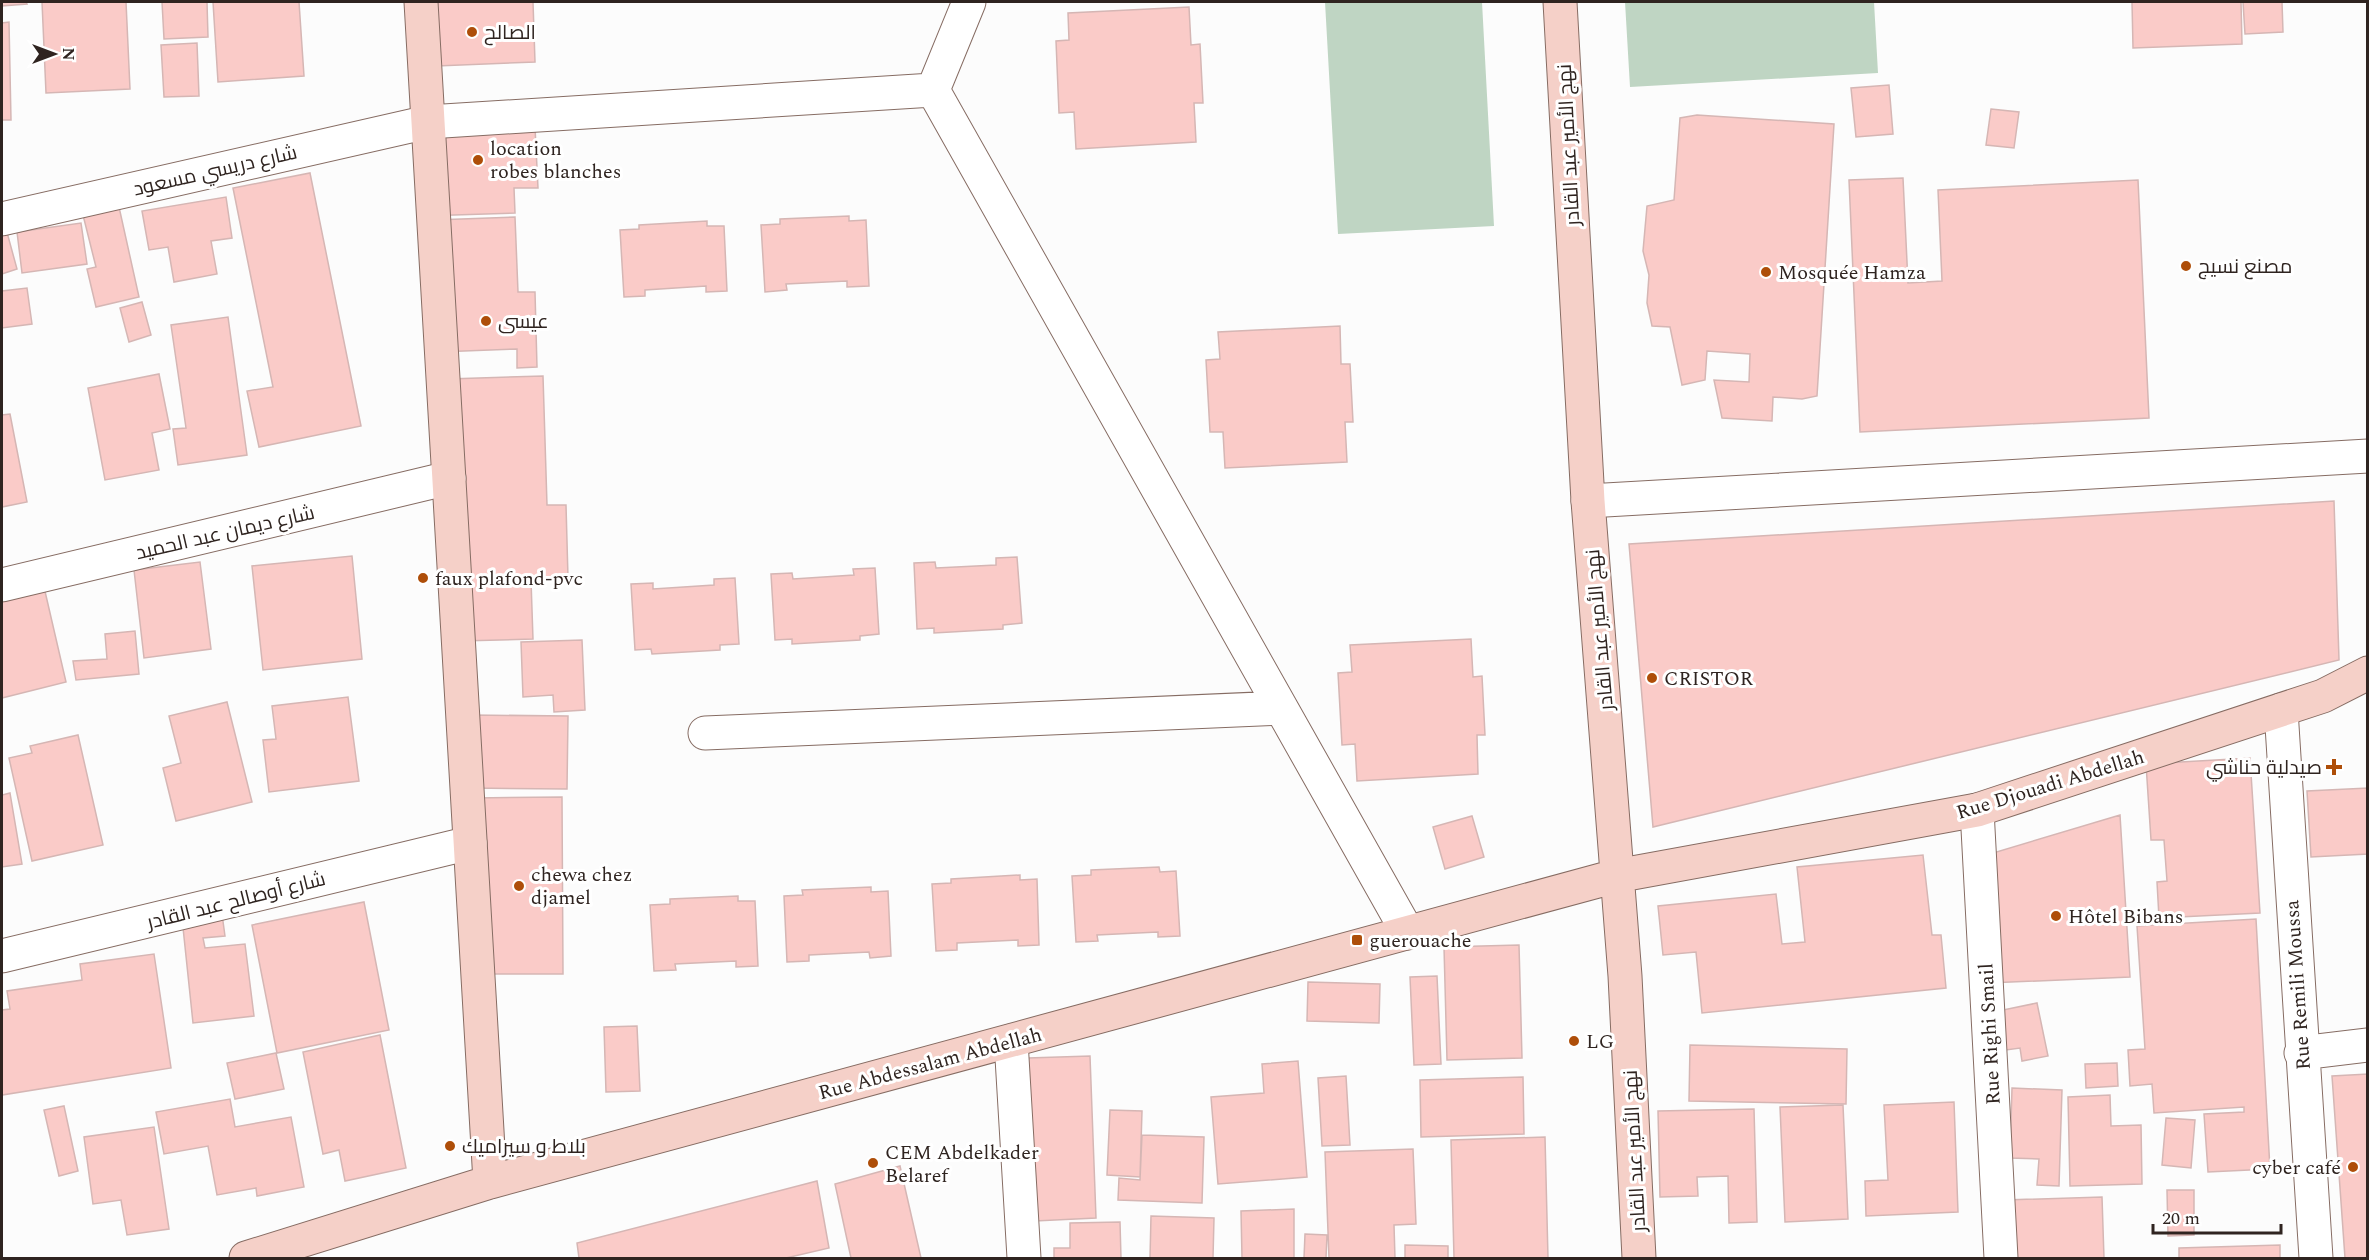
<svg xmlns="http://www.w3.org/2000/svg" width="2369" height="1260" font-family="Spectral,Cairo,serif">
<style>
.green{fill:#bfd5c3}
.building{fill:#facbc8;stroke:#d5b6b4;stroke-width:1.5}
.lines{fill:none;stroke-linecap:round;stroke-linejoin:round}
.street-casing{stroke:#866c63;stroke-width:35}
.secondary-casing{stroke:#866c63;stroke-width:35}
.street{stroke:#fff;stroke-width:33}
.secondary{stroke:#f5d0c8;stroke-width:33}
.poi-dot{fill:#ae4e09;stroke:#fff;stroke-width:2}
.labels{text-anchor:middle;stroke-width:6;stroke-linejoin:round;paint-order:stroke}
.poi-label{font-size:20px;fill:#2f2420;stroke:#fff;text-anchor:start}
.street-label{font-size:20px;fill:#2f2420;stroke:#fff}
</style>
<rect width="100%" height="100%" fill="#fcfcfc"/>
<path class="green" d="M 1325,2 L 1482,2 L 1494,226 L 1338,234 Z
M 1625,2 L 1874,2 L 1878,73 L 1630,87 Z"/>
<path class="building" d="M 2,2 L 26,2 L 27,4 L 2,6 Z
M 42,2 L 126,2 L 130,89 L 46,93 Z
M 162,2 L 207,2 L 208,37 L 164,39 Z
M 213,2 L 299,2 L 304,76 L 218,82 Z
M 410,2 L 533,2 L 535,62 L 412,67 Z
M 2132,2 L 2241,2 L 2242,44 L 2133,48 Z
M 2243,2 L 2282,2 L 2283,32 L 2245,34 Z
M 1189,7 L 1191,45 L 1200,44 L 1203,103 L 1194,103 L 1196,142 L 1076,149 L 1074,112 L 1059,113 L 1056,41 L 1069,40 L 1068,13 Z
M 9,22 L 11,120 L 2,120 L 2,23 Z
M 197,43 L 199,96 L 164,97 L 161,45 Z
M 1889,85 L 1893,134 L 1856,137 L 1851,88 Z
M 1991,109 L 2019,112 L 2014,148 L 1986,145 Z
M 1697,115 L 1834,124 L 1817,396 L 1802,399 L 1773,397 L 1772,421 L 1722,418 L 1714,380 L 1749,382 L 1750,354 L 1707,351 L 1705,380 L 1682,385 L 1670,327 L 1652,326 L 1647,303 L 1649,275 L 1643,251 L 1647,206 L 1674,200 L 1680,118 Z
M 535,127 L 538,188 L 514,188 L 515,213 L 422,216 L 418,131 Z
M 310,173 L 361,426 L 259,447 L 247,391 L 273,387 L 233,188 Z
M 1903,178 L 1908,283 L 1942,281 L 1938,190 L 2138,180 L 2149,418 L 1860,432 L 1849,180 Z
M 226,197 L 232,238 L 211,241 L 217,274 L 174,282 L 168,247 L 149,250 L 142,211 Z
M 117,198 L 139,297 L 96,307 L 87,269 L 96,267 L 81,207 Z
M 849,216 L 849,221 L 866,220 L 869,286 L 847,287 L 847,281 L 786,284 L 787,290 L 765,292 L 761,225 L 780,224 L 780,219 Z
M 515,217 L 518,292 L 535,292 L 537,367 L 517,368 L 517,349 L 438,352 L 434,220 Z
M 707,221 L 707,226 L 724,226 L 727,291 L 706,292 L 706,286 L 645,290 L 645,296 L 624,297 L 620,230 L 639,229 L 639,225 Z
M 81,223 L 87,264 L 22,273 L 17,232 Z
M 5,225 L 17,269 L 2,274 L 2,226 Z
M 27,288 L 32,324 L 2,328 L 2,291 Z
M 142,302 L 151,335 L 129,342 L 120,308 Z
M 228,317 L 247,455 L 178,465 L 173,429 L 186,428 L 171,325 Z
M 1340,326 L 1341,364 L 1350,364 L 1353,422 L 1345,422 L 1347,462 L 1225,468 L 1223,432 L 1210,432 L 1206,360 L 1220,359 L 1218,332 Z
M 159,374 L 170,429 L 152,433 L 159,470 L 105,480 L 88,388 Z
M 543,376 L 547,505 L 566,505 L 568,578 L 531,580 L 533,639 L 460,641 L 448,379 Z
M 10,414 L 27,502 L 2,507 L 2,415 Z
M 2334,501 L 2339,660 L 1653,827 L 1629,544 Z
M 352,556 L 362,659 L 263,670 L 252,566 Z
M 1017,557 L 1022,623 L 1003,625 L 1003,629 L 934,633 L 934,628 L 917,629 L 914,563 L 935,562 L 936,568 L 996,565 L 996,558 Z
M 200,562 L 211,649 L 144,658 L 134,570 Z
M 875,568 L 879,634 L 860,636 L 860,640 L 792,644 L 792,639 L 775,640 L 771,574 L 792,573 L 793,579 L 854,575 L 853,569 Z
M 735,578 L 739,644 L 720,645 L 720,650 L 652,654 L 651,649 L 635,650 L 631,584 L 653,583 L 653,589 L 714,585 L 714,579 Z
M 44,587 L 66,682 L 2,698 L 2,597 Z
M 135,631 L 139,674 L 76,680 L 73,661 L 107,659 L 105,634 Z
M 1471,639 L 1473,677 L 1482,676 L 1485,735 L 1477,735 L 1478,774 L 1357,781 L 1355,744 L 1342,745 L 1338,673 L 1352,672 L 1350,645 Z
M 582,640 L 585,710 L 554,712 L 553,695 L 523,697 L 521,642 Z
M 348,697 L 359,781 L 269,792 L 263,740 L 276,739 L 272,706 Z
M 227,702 L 252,802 L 176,821 L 163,768 L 181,763 L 169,716 Z
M 472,715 L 568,716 L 567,789 L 471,788 Z
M 78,735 L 103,845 L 32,861 L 9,758 L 32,753 L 30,746 Z
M 2250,758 L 2260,913 L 2159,918 L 2157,882 L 2167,881 L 2164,840 L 2151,840 L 2146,764 Z
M 2368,788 L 2368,854 L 2311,857 L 2307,791 Z
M 10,793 L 22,864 L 2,867 L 2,795 Z
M 562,797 L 563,974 L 475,974 L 474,798 Z
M 2120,815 L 2130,977 L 1988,983 L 1983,856 Z
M 1472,816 L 1484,857 L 1445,869 L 1433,827 Z
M 1923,855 L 1932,935 L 1941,935 L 1946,988 L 1702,1013 L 1696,952 L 1663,955 L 1658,906 L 1776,894 L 1782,944 L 1805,942 L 1797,867 Z
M 1159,867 L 1160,872 L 1176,871 L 1180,936 L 1158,937 L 1158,932 L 1097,935 L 1098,941 L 1076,942 L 1072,876 L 1091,875 L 1091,870 Z
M 1020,875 L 1020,880 L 1037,879 L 1039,945 L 1018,946 L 1018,940 L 957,943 L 957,950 L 936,951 L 932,884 L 951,883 L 951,879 Z
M 871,887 L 871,892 L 888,891 L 891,956 L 870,958 L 869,952 L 809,955 L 809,961 L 787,962 L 784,896 L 803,895 L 802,890 Z
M 738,896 L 738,901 L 755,901 L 758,966 L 736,967 L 736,961 L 675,964 L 676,970 L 654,971 L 650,905 L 670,904 L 670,899 Z
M 364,902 L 389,1030 L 277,1053 L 252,925 Z
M 222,914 L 225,936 L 203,938 L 205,948 L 245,944 L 254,1016 L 193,1023 L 182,918 Z
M 2256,919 L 2270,1169 L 2208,1172 L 2204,1114 L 2244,1112 L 2244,1107 L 2154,1113 L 2152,1084 L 2130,1086 L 2128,1050 L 2145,1049 L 2137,926 Z
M 1519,945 L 1522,1058 L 1447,1060 L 1444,947 Z
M 154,954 L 171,1068 L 2,1095 L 2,1010 L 10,1009 L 7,991 L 82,980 L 80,964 Z
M 1437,976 L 1441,1064 L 1414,1065 L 1410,977 Z
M 1308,982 L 1380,984 L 1379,1023 L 1307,1021 Z
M 2037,1003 L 2048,1056 L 2022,1061 L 2020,1048 L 2006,1050 L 1998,1011 Z
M 637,1026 L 640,1091 L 606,1092 L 604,1027 Z
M 380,1035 L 406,1168 L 345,1181 L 339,1150 L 323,1154 L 303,1052 Z
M 1690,1045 L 1847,1049 L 1846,1104 L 1689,1101 Z
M 276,1053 L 284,1089 L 235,1099 L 227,1063 Z
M 1090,1056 L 1096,1218 L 1035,1221 L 1028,1058 Z
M 1298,1061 L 1307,1177 L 1218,1184 L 1211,1097 L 1264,1093 L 1262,1064 Z
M 2117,1063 L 2118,1086 L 2086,1088 L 2085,1064 Z
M 2368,1074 L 2368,1258 L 2345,1258 L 2332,1076 Z
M 1346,1076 L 1350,1145 L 1322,1146 L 1318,1078 Z
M 1523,1077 L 1524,1134 L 1421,1137 L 1420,1080 Z
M 2012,1088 L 2062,1090 L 2059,1186 L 2037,1185 L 2039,1159 L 2010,1158 Z
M 2110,1095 L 2111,1126 L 2141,1125 L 2142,1184 L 2070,1186 L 2068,1097 Z
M 230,1099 L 235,1127 L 291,1117 L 304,1187 L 257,1196 L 256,1188 L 217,1195 L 208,1146 L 164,1154 L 156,1112 Z
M 1954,1102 L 1958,1212 L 1866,1216 L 1865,1181 L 1888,1180 L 1884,1105 Z
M 1843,1105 L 1848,1219 L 1785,1222 L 1780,1107 Z
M 64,1106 L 78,1171 L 59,1176 L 44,1110 Z
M 1754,1109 L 1757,1222 L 1729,1223 L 1728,1176 L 1697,1177 L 1698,1196 L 1660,1197 L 1658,1111 Z
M 1110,1110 L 1142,1111 L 1140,1177 L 1107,1175 Z
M 2166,1118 L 2195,1120 L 2191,1168 L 2162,1165 Z
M 154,1127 L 169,1229 L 127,1235 L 121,1200 L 93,1204 L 84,1137 Z
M 1142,1135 L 1204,1137 L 1202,1203 L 1118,1200 L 1119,1178 L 1140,1180 Z
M 1545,1137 L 1548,1258 L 1454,1258 L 1451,1140 Z
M 1413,1149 L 1416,1224 L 1394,1225 L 1395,1258 L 1329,1258 L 1325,1152 Z
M 900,1166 L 921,1258 L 851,1258 L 835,1184 Z
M 817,1181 L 829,1248 L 786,1258 L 579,1258 L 577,1243 Z
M 2167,1190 L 2194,1190 L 2194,1235 L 2168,1236 Z
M 2102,1197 L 2104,1258 L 2007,1258 L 2005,1200 Z
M 1294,1209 L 1294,1258 L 1242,1258 L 1241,1211 Z
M 1151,1216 L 1214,1218 L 1213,1258 L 1150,1258 Z
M 1120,1222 L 1121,1258 L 1054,1258 L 1054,1248 L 1070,1248 L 1070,1223 Z
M 1305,1234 L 1327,1235 L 1326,1258 L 1304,1258 Z
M 1405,1245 L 1448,1246 L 1448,1258 L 1405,1258 Z
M 2280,1245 L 2280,1258 L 2179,1258 L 2179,1248 Z"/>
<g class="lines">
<defs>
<path id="street" d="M 933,90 L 1408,933
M 933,90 L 969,2
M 2,219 L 428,122 L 933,90
M 1588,501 L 2368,456
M 2,585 L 449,478
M 2281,710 L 2316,1258
M 705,733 L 1281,708
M 1977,810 L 2001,1258
M 2,956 L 470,843
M 1011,1041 L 1024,1258
M 2301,1053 L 2368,1045"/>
<path id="secondary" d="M 421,2 L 490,1182
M 1560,2 L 1588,501 L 1625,976 L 1639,1258
M 246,1258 L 490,1182 L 1616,876 L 1977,810 L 2323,696 L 2368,673"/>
</defs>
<use href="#street" class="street-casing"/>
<use href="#secondary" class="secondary-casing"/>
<use href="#street" class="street"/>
<use href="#secondary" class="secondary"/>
</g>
<g class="poi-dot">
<circle cx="472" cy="32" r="6"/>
<circle cx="478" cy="160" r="6"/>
<circle cx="2186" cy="266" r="6"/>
<circle cx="1766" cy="272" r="6"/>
<circle cx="486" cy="321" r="6"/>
<circle cx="423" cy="578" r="6"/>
<circle cx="1652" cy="678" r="6"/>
<path d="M2331 758h6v6h6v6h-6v6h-6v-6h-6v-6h6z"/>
<circle cx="519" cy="886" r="6"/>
<circle cx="2056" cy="916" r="6"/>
<rect x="1351" y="934" width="12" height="12" rx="3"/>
<circle cx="1574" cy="1041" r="6"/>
<circle cx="450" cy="1146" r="6"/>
<circle cx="873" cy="1163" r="6"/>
<circle cx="2353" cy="1167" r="6"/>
</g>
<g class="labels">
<g class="poi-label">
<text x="484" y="39">الصالح</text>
<text x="490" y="155">location<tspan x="490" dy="23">robes blanches</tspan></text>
<text x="2198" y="273">مصنع نسيج</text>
<text x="1778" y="279">Mosquée Hamza</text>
<text x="498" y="328">عيسى</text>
<text x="435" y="585">faux plafond-pvc</text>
<text x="1664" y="685">CRISTOR</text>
<text x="2322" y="774" text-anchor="end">صيدلية حناشي</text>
<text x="531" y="881">chewa chez<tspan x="531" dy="23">djamel</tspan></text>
<text x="2068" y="923">Hôtel Bibans</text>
<text x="1369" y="947">guerouache</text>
<text x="1586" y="1048">LG</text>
<text x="462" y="1153">بلاط و سيراميك</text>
<text x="885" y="1159">CEM Abdelkader<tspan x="885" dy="23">Belaref</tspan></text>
<text x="2341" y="1174" text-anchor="end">cyber café</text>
</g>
<g class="street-label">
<text transform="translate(1568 145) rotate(-93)" y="7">نهج الأمير عبد القادر</text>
<text transform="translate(215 170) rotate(-13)" y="7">شارع دريسي مسعود</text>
<text transform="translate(225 532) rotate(-13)" y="7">شارع ديمان عبد الحميد</text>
<text transform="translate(1599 630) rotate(-95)" y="7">نهج الأمير عبد القادر</text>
<text transform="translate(2050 784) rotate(-17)" y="7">Rue Djouadi Abdellah</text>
<text transform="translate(236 900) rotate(-14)" y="7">شارع أوصالح عبد القادر</text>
<text transform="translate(2297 985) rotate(-94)" y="7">Rue Remili Moussa</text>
<text transform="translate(1989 1034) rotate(-93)" y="7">Rue Righi Smail</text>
<text transform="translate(930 1063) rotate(-15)" y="7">Rue Abdessalam Abdellah</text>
<text transform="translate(1634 1151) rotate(-93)" y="7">نهج الأمير عبد القادر</text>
</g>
</g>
<rect width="2369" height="1260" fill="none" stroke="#2f2420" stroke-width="6"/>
<g transform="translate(54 54) rotate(90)" stroke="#ffffff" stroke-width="4.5" paint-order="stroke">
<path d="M0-4.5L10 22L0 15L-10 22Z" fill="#2f2420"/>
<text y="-9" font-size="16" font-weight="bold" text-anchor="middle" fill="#2f2420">N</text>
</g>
<path d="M2153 1224v9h128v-9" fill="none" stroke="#2f2420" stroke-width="3"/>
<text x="2162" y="1224" font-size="18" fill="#2f2420" stroke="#ffffff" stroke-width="4.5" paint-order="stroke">20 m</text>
</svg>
